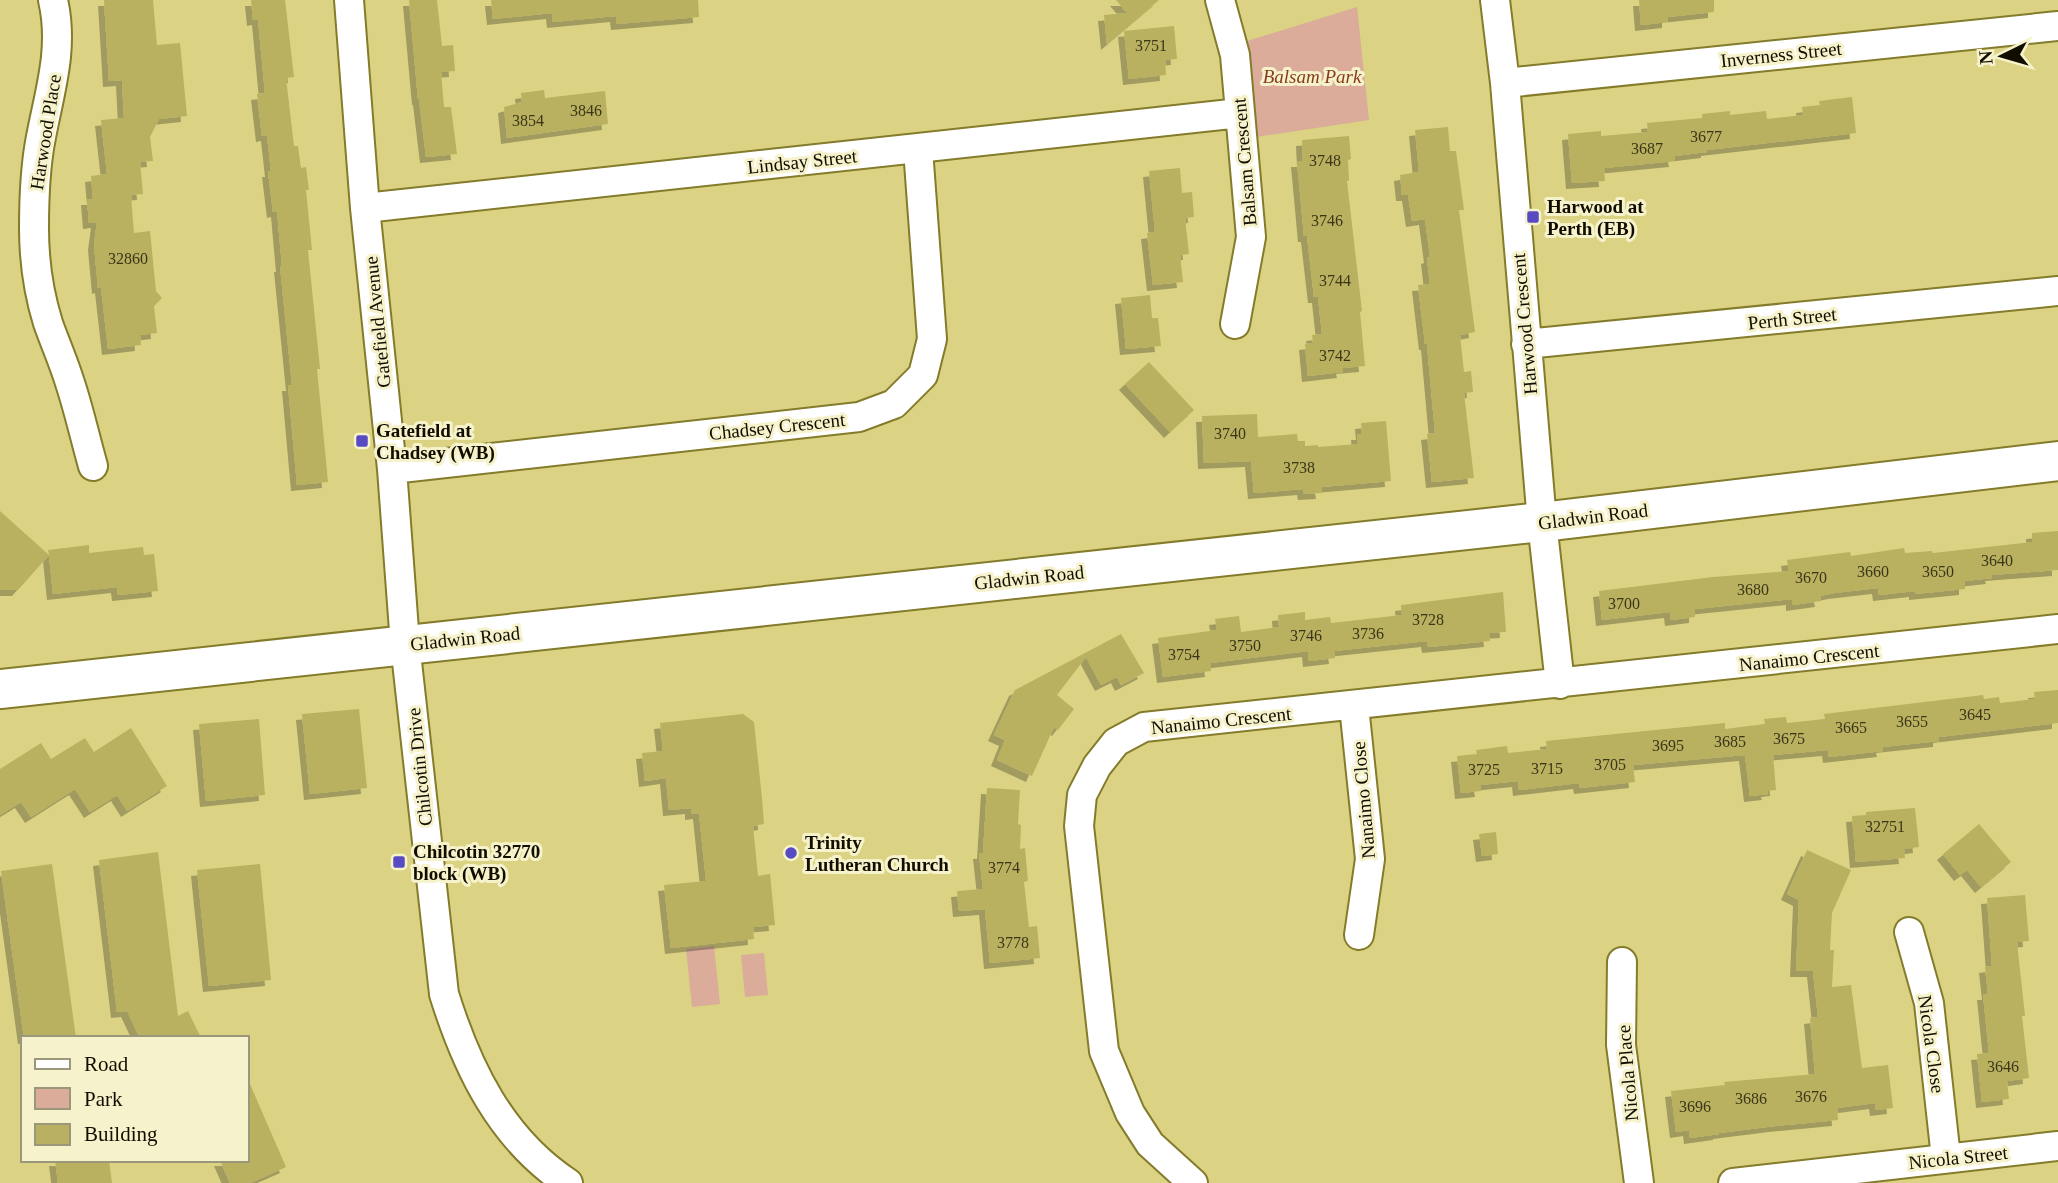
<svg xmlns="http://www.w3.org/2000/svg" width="2058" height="1183" font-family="Georgia,serif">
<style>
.green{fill:#daac99}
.building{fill:#b9b061;filter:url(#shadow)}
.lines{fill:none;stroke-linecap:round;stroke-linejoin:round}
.minor-casing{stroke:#847b2b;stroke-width:32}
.secondary-casing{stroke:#847b2b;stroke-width:42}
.minor{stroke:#fff;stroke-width:28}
.secondary{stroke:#fff;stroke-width:38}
.poi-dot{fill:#584ac2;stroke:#f6f2cb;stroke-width:2.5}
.labels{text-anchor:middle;stroke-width:6;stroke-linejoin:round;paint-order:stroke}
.number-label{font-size:16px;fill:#3b3618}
.street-label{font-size:19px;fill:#110e00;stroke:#f6f2cb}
.park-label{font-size:19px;font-style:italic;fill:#863c1c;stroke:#f6f2cb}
.poi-label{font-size:19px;font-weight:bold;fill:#110e00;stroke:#f6f2cb;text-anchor:start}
</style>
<defs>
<filter id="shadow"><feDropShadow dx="-6" dy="6" stdDeviation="0" flood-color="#0004"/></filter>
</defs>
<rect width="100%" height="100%" fill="#dbd383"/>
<path class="green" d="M 1357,7 L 1369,120 L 1256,137 L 1247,41 Z
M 714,946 L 720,1004 L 692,1007 L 686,949 Z
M 764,953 L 768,995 L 745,997 L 741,955 Z"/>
<path class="building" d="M 104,0 L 153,0 L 157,45 L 180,43 L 187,116 L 159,119 L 150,137 L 153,161 L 140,162 L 143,194 L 131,195 L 134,233 L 150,231 L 156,291 L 162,298 L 154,306 L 157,333 L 140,335 L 141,345 L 108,349 L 101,287 L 98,288 L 94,244 L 97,222 L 89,223 L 87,199 L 93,199 L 91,176 L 107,174 L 101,120 L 124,118 L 122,80 L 109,81 Z
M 251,0 L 285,0 L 294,77 L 286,78 L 294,146 L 298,146 L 301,168 L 306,167 L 309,190 L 306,190 L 312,250 L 308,250 L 320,369 L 317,369 L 328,482 L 297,485 L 288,385 L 292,385 L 280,266 L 282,266 L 277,211 L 273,212 L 268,171 L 271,171 L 267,135 L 262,136 L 257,94 L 265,93 L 258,19 L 253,20 Z
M 409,0 L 437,0 L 442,46 L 453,45 L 455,71 L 441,72 L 444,107 L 451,107 L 457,154 L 426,157 L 419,99 L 418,99 Z
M 491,0 L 698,0 L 699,17 L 617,24 L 616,16 L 553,22 L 552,13 L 493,19 Z
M 1116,0 L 1159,0 L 1107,44 L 1104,15 L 1127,13 Z
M 1639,0 L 1714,0 L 1714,12 L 1668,17 L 1668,22 L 1641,25 Z
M 1174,26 L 1177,59 L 1165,60 L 1166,75 L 1129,79 L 1124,31 Z
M 544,90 L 545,98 L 605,91 L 608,124 L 507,138 L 504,107 L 522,102 L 521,93 Z
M 1852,97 L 1856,133 L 1707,150 L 1707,152 L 1674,156 L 1675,161 L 1604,168 L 1605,181 L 1572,183 L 1568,134 L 1601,131 L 1601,136 L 1648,132 L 1647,123 L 1702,118 L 1702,114 L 1730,111 L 1730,115 L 1766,111 L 1767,119 L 1803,115 L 1802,107 L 1820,105 L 1819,101 Z
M 1448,127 L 1450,151 L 1456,151 L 1464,210 L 1459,210 L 1475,332 L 1460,335 L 1464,372 L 1471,371 L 1473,392 L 1464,393 L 1474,478 L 1432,482 L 1427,434 L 1435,433 L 1427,344 L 1425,344 L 1418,285 L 1430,284 L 1427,258 L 1430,257 L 1425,219 L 1412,221 L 1408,195 L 1402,195 L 1400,175 L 1419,172 L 1415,130 Z
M 1349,136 L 1351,159 L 1348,160 L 1349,181 L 1347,181 L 1362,311 L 1360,312 L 1365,366 L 1342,368 L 1343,372 L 1308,376 L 1305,344 L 1313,343 L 1312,335 L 1322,334 L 1318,297 L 1314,297 L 1307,236 L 1304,236 L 1297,161 L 1303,161 L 1302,140 Z
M 1180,168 L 1182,193 L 1192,192 L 1194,217 L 1185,218 L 1189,254 L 1180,255 L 1183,282 L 1153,285 L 1147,233 L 1155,232 L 1149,171 Z
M 1150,295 L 1152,318 L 1158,318 L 1161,346 L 1126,349 L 1121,298 Z
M 1149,362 L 1194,410 L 1170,432 L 1125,384 Z
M 1257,414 L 1258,437 L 1297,434 L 1298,441 L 1305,441 L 1305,446 L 1318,445 L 1318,447 L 1358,444 L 1357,434 L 1362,434 L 1361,423 L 1386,421 L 1391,481 L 1321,487 L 1322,493 L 1304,494 L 1303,489 L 1254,493 L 1251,461 L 1204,463 L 1202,416 Z
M 0,511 L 49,555 L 48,550 L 89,545 L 89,553 L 143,547 L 144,555 L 154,554 L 158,591 L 118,595 L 117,587 L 53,594 L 49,555 L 18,590 L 0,590 Z
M 2058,531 L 2058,570 L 1991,575 L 1992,578 L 1965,581 L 1965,589 L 1915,594 L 1915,591 L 1879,595 L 1878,588 L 1834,593 L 1820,596 L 1821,601 L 1792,605 L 1792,599 L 1695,609 L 1695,617 L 1671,620 L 1670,612 L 1602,620 L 1599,591 L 1713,577 L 1789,571 L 1787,560 L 1850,552 L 1851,556 L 1904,548 L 1905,553 L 1932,551 L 1933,553 L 2032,542 L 2032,533 Z
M 1503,592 L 1506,632 L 1489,633 L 1490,641 L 1428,647 L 1427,641 L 1334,651 L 1335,658 L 1309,661 L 1308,651 L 1210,663 L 1211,671 L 1163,677 L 1158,638 L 1217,630 L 1215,619 L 1239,616 L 1241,632 L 1279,627 L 1278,615 L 1305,612 L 1305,620 L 1330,617 L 1331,623 L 1402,615 L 1401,605 Z
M 1121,634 L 1144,673 L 1121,685 L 1117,677 L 1101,685 L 1086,657 L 1057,695 L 1074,709 L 1058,730 L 1054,727 L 1032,776 L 997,760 L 1005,740 L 994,735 L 1015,690 Z
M 2058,690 L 2058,723 L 1939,737 L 1939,741 L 1882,747 L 1883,751 L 1829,757 L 1828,750 L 1773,755 L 1776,790 L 1767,791 L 1768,794 L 1750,796 L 1745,755 L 1633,765 L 1635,782 L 1580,788 L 1579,783 L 1519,790 L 1518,781 L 1480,785 L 1481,791 L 1461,793 L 1457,756 L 1477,754 L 1476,750 L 1507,746 L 1508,753 L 1547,749 L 1546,741 L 1725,723 L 1725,729 L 1765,724 L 1764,719 L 1786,717 L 1787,723 L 1825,719 L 1824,714 L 1983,695 L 1984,699 L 1999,697 L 2000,703 L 2035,699 L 2034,692 Z
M 359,709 L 367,788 L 310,794 L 302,714 Z
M 743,714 L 754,722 L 762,798 L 764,824 L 753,826 L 758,876 L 770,874 L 775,925 L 753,927 L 754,939 L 671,948 L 664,885 L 706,881 L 699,813 L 691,814 L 691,808 L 669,810 L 666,778 L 645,781 L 642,753 L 663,751 L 660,723 Z
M 259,719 L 265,795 L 206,801 L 199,724 Z
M 131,728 L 167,786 L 127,811 L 117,795 L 90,812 L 75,789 L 31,817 L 21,802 L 0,815 L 0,769 L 41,743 L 51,759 L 85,738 L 94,752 Z
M 987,788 L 1020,790 L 1018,824 L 1021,825 L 1020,849 L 1025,848 L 1028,881 L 1024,882 L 1029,927 L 1037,926 L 1040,958 L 990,963 L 985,909 L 959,911 L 957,891 L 983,889 L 979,853 L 983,853 Z
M 1915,808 L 1919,847 L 1904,849 L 1905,858 L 1856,862 L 1852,816 L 1866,815 L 1866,812 Z
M 1979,824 L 2011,862 L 1981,887 L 1967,870 L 1960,875 L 1943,854 Z
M 1496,832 L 1498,854 L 1482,856 L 1479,834 Z
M 1807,850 L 1851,870 L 1832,913 L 1830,950 L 1834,950 L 1832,987 L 1851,985 L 1862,1068 L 1888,1065 L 1893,1108 L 1876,1110 L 1875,1103 L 1837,1108 L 1838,1120 L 1775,1126 L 1719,1133 L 1719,1134 L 1690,1138 L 1689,1130 L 1676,1132 L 1671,1091 L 1725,1085 L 1724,1082 L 1815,1074 L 1810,1018 L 1818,1017 L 1813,971 L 1796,971 L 1799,900 L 1787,894 Z
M 158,852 L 178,1016 L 188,1011 L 201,1038 L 140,1038 L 127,1011 L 117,1012 L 99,860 Z
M 52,864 L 76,1038 L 24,1038 L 1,871 Z
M 260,864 L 271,980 L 209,986 L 197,870 Z
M 2025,895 L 2029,941 L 2017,942 L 2025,1016 L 2022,1016 L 2029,1078 L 2007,1081 L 2009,1099 L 1982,1102 L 1977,1054 L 1989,1053 L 1983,994 L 1988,994 L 1985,967 L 1992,966 L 1987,898 Z
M 247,1077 L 286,1167 L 250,1183 L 230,1183 L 220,1160 L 247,1160 Z
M 55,1160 L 109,1160 L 112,1183 L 58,1183 Z"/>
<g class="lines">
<defs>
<path id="minor" d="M 53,0 C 64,48 50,90 41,137 C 35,167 34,198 34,228 C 34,258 39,294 48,323 C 55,343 64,363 70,383 C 79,410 85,438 93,466
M 349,0 L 365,208 L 392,469 L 405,644 L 444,994 C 467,1068 501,1139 568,1183
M 1220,0 L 1235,55 L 1251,237 L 1235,324
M 1495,0 L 1505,83 L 1542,522 L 1560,684
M 1505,83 L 2058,26
M 365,208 L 1240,113
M 1526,344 L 2058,291
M 392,469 L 859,417 L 894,404 L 923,375 L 932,339 L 918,149
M 1354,706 L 1370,859 L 1359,935
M 1909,932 L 1929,1003 L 1946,1158
M 1622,962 L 1621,1045 L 1639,1183
M 1193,1183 L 1150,1144 L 1130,1113 L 1104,1051 L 1079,826 L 1082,795 L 1097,766 L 1116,742 L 1144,727 L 2058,629
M 1733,1183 L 2058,1146"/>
<path id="secondary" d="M 0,689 L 1542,522 L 2058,461"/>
</defs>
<use href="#minor" class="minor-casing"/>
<use href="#secondary" class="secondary-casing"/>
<use href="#minor" class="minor"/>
<use href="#secondary" class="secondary"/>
</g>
<g class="poi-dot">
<rect x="1526" y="210" width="14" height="14" rx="3.5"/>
<rect x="355" y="434" width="14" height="14" rx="3.5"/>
<circle cx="791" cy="853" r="7"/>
<rect x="392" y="855" width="14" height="14" rx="3.5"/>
</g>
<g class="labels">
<g class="number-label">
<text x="1151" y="51">3751</text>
<text x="586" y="116">3846</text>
<text x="528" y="126">3854</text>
<text x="1706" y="142">3677</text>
<text x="1647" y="154">3687</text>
<text x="1325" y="166">3748</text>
<text x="1327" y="226">3746</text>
<text x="128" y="264">32860</text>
<text x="1335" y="286">3744</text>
<text x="1335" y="361">3742</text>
<text x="1230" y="439">3740</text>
<text x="1299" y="473">3738</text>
<text x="1997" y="566">3640</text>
<text x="1873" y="577">3660</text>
<text x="1938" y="577">3650</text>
<text x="1811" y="583">3670</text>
<text x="1753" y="595">3680</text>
<text x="1624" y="609">3700</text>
<text x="1428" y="625">3728</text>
<text x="1368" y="639">3736</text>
<text x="1306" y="641">3746</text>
<text x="1245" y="651">3750</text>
<text x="1184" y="660">3754</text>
<text x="1975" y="720">3645</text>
<text x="1912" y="727">3655</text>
<text x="1851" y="733">3665</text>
<text x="1789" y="744">3675</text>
<text x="1730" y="747">3685</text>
<text x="1668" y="751">3695</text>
<text x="1610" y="770">3705</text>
<text x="1547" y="774">3715</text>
<text x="1484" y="775">3725</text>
<text x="1885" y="832">32751</text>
<text x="1004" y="873">3774</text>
<text x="1013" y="948">3778</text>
<text x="2003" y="1072">3646</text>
<text x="1811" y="1102">3676</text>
<text x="1751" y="1104">3686</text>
<text x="1695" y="1112">3696</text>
</g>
<g class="street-label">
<text transform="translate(1781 54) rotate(-6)" y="7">Inverness Street</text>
<text transform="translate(45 132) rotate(-81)" y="7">Harwood Place</text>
<text transform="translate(802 161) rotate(-6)" y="7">Lindsay Street</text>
<text transform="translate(1244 162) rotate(-95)" y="7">Balsam Crescent</text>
<text transform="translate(1792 318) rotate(-6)" y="7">Perth Street</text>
<text transform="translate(377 322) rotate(-96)" y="7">Gatefield Avenue</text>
<text transform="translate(1524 324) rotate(-95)" y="7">Harwood Crescent</text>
<text transform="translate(777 426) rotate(-6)" y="7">Chadsey Crescent</text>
<text transform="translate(1593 516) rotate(-7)" y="7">Gladwin Road</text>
<text transform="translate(1029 577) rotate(-6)" y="7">Gladwin Road</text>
<text transform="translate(465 638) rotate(-6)" y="7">Gladwin Road</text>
<text transform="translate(1809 657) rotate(-6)" y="7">Nanaimo Crescent</text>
<text transform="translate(1221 720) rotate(-6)" y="7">Nanaimo Crescent</text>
<text transform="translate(419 767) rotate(-96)" y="7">Chilcotin Drive</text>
<text transform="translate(1363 800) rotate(-95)" y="7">Nanaimo Close</text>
<text transform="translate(1932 1044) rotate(82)" y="7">Nicola Close</text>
<text transform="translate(1627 1073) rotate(-95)" y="7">Nicola Place</text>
<text transform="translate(1958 1157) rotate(-6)" y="7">Nicola Street</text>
</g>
<g class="park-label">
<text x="1312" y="83">Balsam Park</text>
</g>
<g class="poi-label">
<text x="1547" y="213">Harwood at<tspan x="1547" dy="22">Perth (EB)</tspan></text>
<text x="376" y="437">Gatefield at<tspan x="376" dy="22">Chadsey (WB)</tspan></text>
<text x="805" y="849">Trinity<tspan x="805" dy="22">Lutheran Church</tspan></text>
<text x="413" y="858">Chilcotin 32770<tspan x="413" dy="22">block (WB)</tspan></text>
</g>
</g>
<rect x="21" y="1036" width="228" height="126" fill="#f6f2cb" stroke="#9a977a" stroke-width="2"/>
<rect x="35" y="1059" width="35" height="10" fill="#ffffff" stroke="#9a977a" stroke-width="2"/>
<text x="84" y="1071" font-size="21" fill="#110e00">Road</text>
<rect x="35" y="1088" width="35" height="21" fill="#daac99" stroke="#9a977a" stroke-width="2"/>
<text x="84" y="1106" font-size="21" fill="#110e00">Park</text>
<rect x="35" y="1124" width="35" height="21" fill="#b9b061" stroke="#9a977a" stroke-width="2"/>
<text x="84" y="1141" font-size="21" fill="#110e00">Building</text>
<g transform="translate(2002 56) rotate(265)" stroke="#f6f2cb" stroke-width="5" paint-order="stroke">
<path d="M0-5L12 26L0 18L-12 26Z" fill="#110e00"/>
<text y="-10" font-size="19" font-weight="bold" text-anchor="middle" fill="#110e00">N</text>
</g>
</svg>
